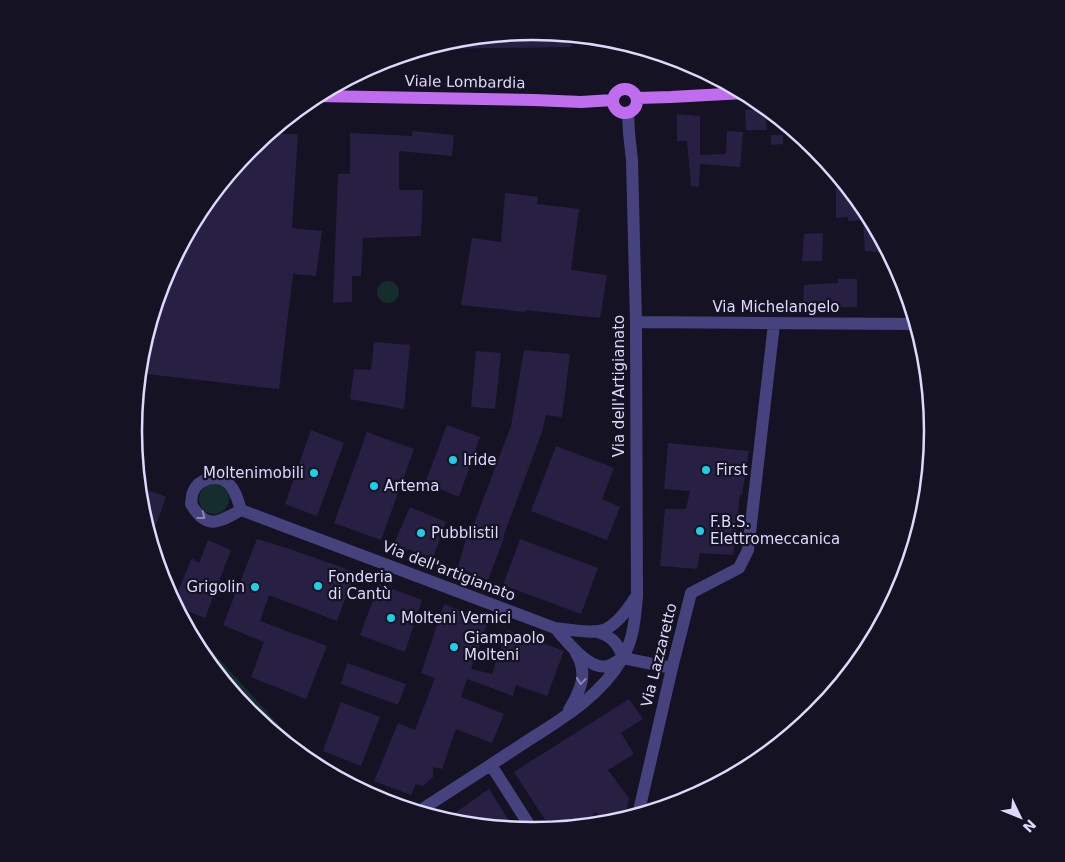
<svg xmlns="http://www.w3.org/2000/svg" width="1065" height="862" font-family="'DejaVu Sans',sans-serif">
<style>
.green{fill:#152e2d}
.building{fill:#272043}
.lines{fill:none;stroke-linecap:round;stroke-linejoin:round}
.minor{stroke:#45427e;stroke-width:12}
.major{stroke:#bf6dee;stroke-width:12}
.oneway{stroke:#8986b6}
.poi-dot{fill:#1bd0e5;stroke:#151224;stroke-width:2}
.labels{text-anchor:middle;stroke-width:4.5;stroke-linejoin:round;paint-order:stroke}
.street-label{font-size:15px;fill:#ddd9fb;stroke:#151224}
.poi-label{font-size:15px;fill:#ddd9fb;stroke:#151224;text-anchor:start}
.rim{fill:none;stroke:#ddd9fb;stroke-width:2.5}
</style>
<rect width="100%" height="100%" fill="#151224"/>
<path class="green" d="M377 292a11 11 0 1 1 22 0a11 11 0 1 1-22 0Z
M199 499a15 15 0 1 1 30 0a15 15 0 1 1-30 0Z
M 181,617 L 278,724 L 291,748 L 250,713 L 200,653 Z"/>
<path class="building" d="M 533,31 L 572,35 L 571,47 L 431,49 L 431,46 L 455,39 Z
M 745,110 L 765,110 L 767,130 L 746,130 Z
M 677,114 L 700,116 L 700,155 L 726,154 L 727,131 L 743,132 L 740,167 L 700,164 L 699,187 L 691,186 L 687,141 L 677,141 Z
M 413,131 L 454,135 L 452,156 L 399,151 L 399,190 L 423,190 L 421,236 L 363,238 L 361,276 L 352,276 L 352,302 L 333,303 L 338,174 L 350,174 L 350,133 L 412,136 Z
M 268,134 L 298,134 L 292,228 L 322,231 L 316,276 L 293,274 L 279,389 L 138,373 L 140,353 L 163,278 L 197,214 L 204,215 L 206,202 L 250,148 Z
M 771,135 L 783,135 L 783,144 L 771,145 Z
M 836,182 L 843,182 L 865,209 L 879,235 L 879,252 L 865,251 L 863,220 L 848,221 L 848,217 L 836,218 Z
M 505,193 L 538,197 L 537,204 L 579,209 L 571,270 L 607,275 L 600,318 L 525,310 L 525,312 L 461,305 L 472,238 L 501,242 Z
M 823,233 L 822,261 L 802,261 L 804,234 Z
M 838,279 L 857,279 L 857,307 L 822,307 L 822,309 L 803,310 L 804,285 L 838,283 Z
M 374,342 L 410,345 L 404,409 L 350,399 L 354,369 L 371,370 Z
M 524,350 L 570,354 L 562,417 L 546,415 L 542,432 L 503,537 L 504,538 L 488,580 L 458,567 L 470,525 L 473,526 L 511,426 Z
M 476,351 L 501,353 L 495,409 L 471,407 Z
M 447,425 L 480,437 L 459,497 L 425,483 Z
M 311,430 L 344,443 L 317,516 L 285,504 Z
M 367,432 L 414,449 L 381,540 L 334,523 Z
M 668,443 L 749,451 L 742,495 L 740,495 L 733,555 L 700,553 L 697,569 L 660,566 L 665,509 L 686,509 L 690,491 L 664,489 Z
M 556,446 L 614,468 L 602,499 L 620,507 L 607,540 L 531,511 Z
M 138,486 L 166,497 L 155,528 L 145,525 L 140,509 Z
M 410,507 L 446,522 L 433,558 L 394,544 Z
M 257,539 L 290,549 L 355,572 L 337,621 L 269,595 L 260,621 L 327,646 L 306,699 L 251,677 L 264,642 L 223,625 Z
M 520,539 L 598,568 L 581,614 L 503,585 Z
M 208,540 L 231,550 L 205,618 L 175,606 L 173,603 L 192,558 L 199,563 Z
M 379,584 L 422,600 L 405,652 L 360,635 Z
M 444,604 L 488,621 L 471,669 L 492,674 L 507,630 L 564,651 L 547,696 L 516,685 L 513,696 L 467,679 L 461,697 L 504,714 L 492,743 L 456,729 L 442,769 L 433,767 L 433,777 L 423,786 L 416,784 L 411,795 L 374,781 L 398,723 L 415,730 L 435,678 L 421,673 Z
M 347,663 L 406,684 L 398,705 L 341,684 Z
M 629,699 L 643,719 L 621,733 L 634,754 L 608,770 L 629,798 L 625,819 L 605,824 L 596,812 L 583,823 L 585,826 L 551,829 L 514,772 Z
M 341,702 L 380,717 L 361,766 L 323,751 Z
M 489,789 L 514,829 L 454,823 L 445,820 Z"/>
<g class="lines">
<path class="minor" d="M 636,322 L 916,324
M 241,510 C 238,501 236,491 229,484 C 218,473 199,478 193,492 C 191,496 192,500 191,504 C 207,531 219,522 241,510 L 555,628 C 568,629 593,635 606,629 C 618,623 628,609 635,598
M 555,628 C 566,640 589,671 607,666 C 612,665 617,661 621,659
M 594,631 C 610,635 618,642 623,658
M 623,658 L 672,668
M 569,710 C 580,691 589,674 576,653
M 491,765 L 533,831
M 418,812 C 451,790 485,769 518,747 C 556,722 599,699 622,659 C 634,639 635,618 637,596 L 636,322 L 632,160 L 629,133 L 628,112
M 638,815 L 672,668 L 691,593 L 739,568 L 748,550 L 774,324"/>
<path class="major" d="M613 101a12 12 0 1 1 24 0a12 12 0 1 1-24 0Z
M 316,96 L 534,100 L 581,102 L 613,100
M 637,98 L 671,97 L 744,93"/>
</g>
<defs><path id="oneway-chevron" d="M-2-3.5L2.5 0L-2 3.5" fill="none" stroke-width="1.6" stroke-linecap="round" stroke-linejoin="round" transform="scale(1.25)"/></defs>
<g class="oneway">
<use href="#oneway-chevron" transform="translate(202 516) rotate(37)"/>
<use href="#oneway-chevron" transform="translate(581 681) rotate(96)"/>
</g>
<g class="poi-dot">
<circle cx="453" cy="460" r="5"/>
<circle cx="706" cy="470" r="5"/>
<circle cx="314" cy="473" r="5"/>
<circle cx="374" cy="486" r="5"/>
<circle cx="700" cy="531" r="5"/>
<circle cx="421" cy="533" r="5"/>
<circle cx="318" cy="586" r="5"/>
<circle cx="255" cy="587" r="5"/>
<circle cx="391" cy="618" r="5"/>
<circle cx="454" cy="647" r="5"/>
</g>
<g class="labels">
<g class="street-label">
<text transform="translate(465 82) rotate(1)" y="5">Viale Lombardia</text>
<text x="776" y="312">Via Michelangelo</text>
<text transform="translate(619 386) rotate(-90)" y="5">Via dell'Artigianato</text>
<text transform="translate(449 571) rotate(21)" y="5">Via dell'artigianato</text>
<text transform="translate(659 655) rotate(-76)" y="5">Via Lazzaretto</text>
</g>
<g class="poi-label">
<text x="463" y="465">Iride</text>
<text x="716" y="475">First</text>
<text x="304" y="478" text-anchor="end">Moltenimobili</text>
<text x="384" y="491">Artema</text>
<text x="710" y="527">F.B.S.<tspan x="710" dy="17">Elettromeccanica</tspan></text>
<text x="431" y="538">Pubblistil</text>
<text x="328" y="582">Fonderia<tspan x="328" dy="17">di Cantù</tspan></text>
<text x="245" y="592" text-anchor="end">Grigolin</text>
<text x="401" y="623">Molteni Vernici</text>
<text x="464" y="643">Giampaolo<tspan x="464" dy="17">Molteni</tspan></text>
</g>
</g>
<path d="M0 0H1065V862H0ZM142 431a391 391 0 1 1 782 0a391 391 0 1 1-782 0Z" fill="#151224" fill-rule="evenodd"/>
<path class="rim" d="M142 431a391 391 0 1 1 782 0a391 391 0 1 1-782 0Z"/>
<g transform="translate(1020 817) rotate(133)" stroke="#151224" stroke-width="4" paint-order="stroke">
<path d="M0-4L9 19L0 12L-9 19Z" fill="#ddd9fb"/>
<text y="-8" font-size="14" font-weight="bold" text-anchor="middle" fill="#ddd9fb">N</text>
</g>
</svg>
